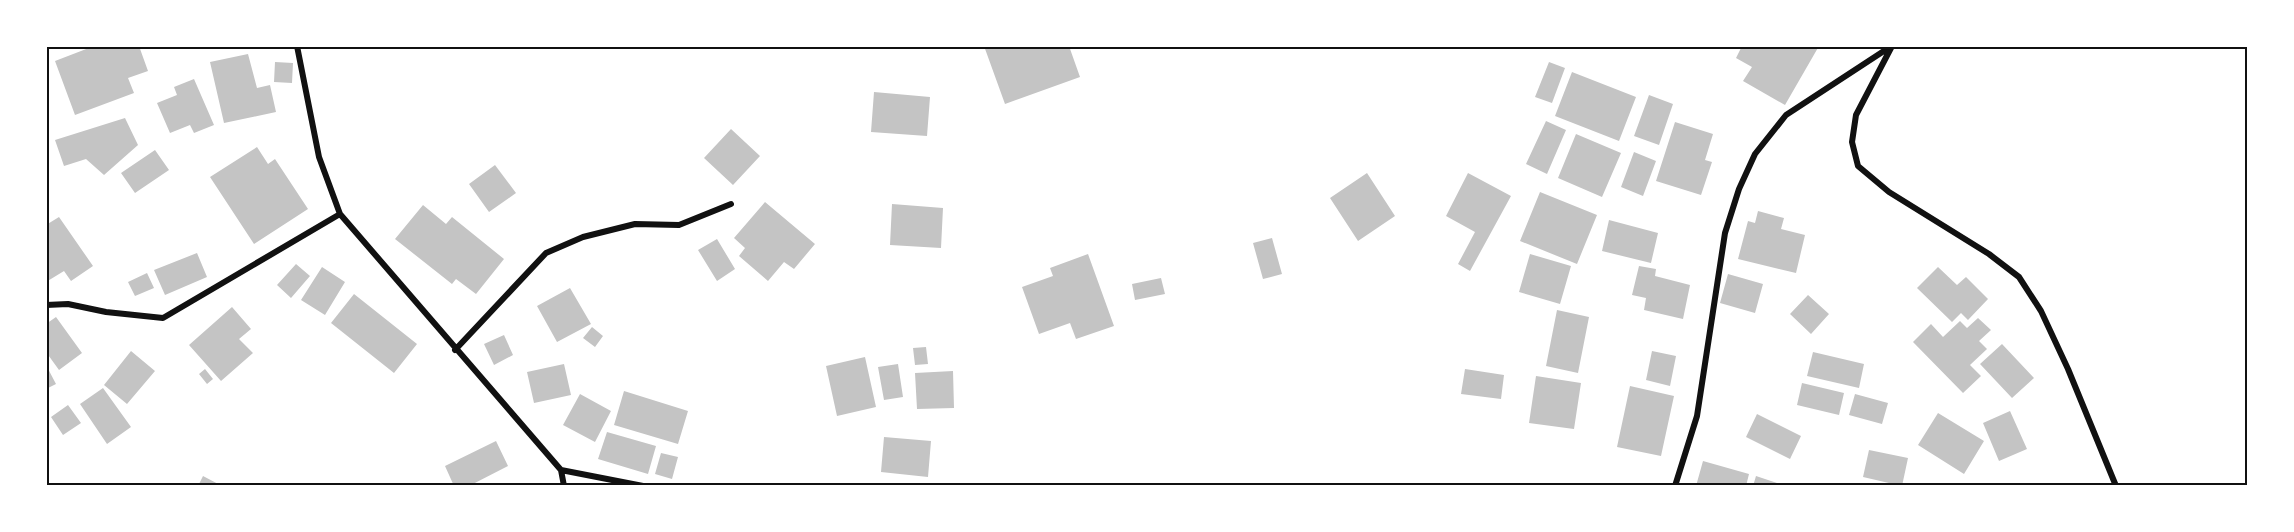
<svg xmlns="http://www.w3.org/2000/svg" width="2294" height="532" font-family="'Exo 2',sans-serif">
<style>
.building{fill:#c4c4c4}
.lines{fill:none;stroke-linecap:round;stroke-linejoin:round}
.minor{stroke:#111;stroke-width:6}
.neatline{fill:none;stroke:#111;stroke-width:2}
</style>
<rect width="100%" height="100%" fill="#fff"/>
<path class="building" d="M 94,46 L 139,46 L 148,71 L 128,78 L 134,93 L 75,115 L 55,61 Z
M 984,46 L 1069,46 L 1080,77 L 1005,104 Z
M 1742,46 L 1819,46 L 1785,105 L 1743,81 L 1752,67 L 1736,58 Z
M 248,54 L 257,88 L 270,85 L 276,112 L 224,123 L 210,62 Z
M 275,62 L 293,63 L 292,83 L 274,82 Z
M 1549,62 L 1565,68 L 1552,103 L 1535,97 Z
M 1572,72 L 1636,97 L 1619,141 L 1555,116 Z
M 194,79 L 214,125 L 194,133 L 190,125 L 170,133 L 157,103 L 177,95 L 174,87 Z
M 874,92 L 930,97 L 927,136 L 871,132 Z
M 1649,95 L 1673,104 L 1659,145 L 1634,136 Z
M 125,118 L 138,145 L 104,175 L 86,159 L 64,166 L 55,140 Z
M 1546,121 L 1566,130 L 1547,174 L 1526,164 Z
M 1675,122 L 1713,134 L 1705,160 L 1712,162 L 1701,195 L 1656,181 Z
M 731,129 L 760,156 L 733,185 L 704,158 Z
M 1576,134 L 1621,153 L 1602,197 L 1558,178 Z
M 257,147 L 268,164 L 275,159 L 308,209 L 254,244 L 210,177 Z
M 155,150 L 169,170 L 135,193 L 121,173 Z
M 1634,152 L 1656,161 L 1643,196 L 1621,187 Z
M 495,165 L 516,193 L 489,212 L 469,184 Z
M 1367,173 L 1395,216 L 1358,241 L 1330,198 Z
M 1468,173 L 1511,196 L 1470,271 L 1458,264 L 1475,232 L 1446,216 Z
M 1540,192 L 1597,215 L 1577,264 L 1520,241 Z
M 765,202 L 815,244 L 794,269 L 784,262 L 768,281 L 739,256 L 745,248 L 734,238 Z
M 892,204 L 943,208 L 941,248 L 890,245 Z
M 423,205 L 446,224 L 452,217 L 504,259 L 476,294 L 456,279 L 452,284 L 395,239 Z
M 1758,211 L 1784,218 L 1781,229 L 1805,235 L 1796,273 L 1738,259 L 1748,221 L 1755,223 Z
M 59,217 L 93,266 L 71,281 L 64,271 L 46,282 L 46,225 Z
M 1609,220 L 1658,233 L 1651,263 L 1602,251 Z
M 1272,238 L 1282,274 L 1263,279 L 1253,243 Z
M 717,239 L 735,269 L 717,281 L 698,250 Z
M 197,253 L 207,277 L 165,295 L 154,270 Z
M 1088,254 L 1114,326 L 1076,339 L 1070,323 L 1039,334 L 1022,287 L 1053,276 L 1050,268 Z
M 1530,254 L 1571,266 L 1560,304 L 1519,292 Z
M 296,264 L 310,276 L 291,298 L 277,285 Z
M 1639,266 L 1656,269 L 1655,276 L 1690,285 L 1683,319 L 1644,310 L 1646,298 L 1632,295 Z
M 322,267 L 345,282 L 325,315 L 301,300 Z
M 1938,267 L 1957,285 L 1966,277 L 1988,299 L 1968,320 L 1961,313 L 1952,322 L 1917,288 Z
M 147,273 L 154,288 L 135,296 L 128,282 Z
M 1728,274 L 1763,284 L 1755,313 L 1720,303 Z
M 1161,278 L 1165,294 L 1135,300 L 1132,284 Z
M 570,288 L 591,324 L 557,342 L 537,306 Z
M 354,294 L 417,344 L 394,373 L 331,323 Z
M 1808,295 L 1829,314 L 1811,334 L 1790,314 Z
M 232,307 L 251,329 L 239,339 L 253,353 L 221,381 L 189,345 Z
M 1557,310 L 1589,317 L 1578,373 L 1546,366 Z
M 56,317 L 82,353 L 59,370 L 46,352 L 46,324 Z
M 1978,318 L 1991,330 L 1979,341 L 1987,349 L 1970,365 L 1981,376 L 1963,393 L 1913,342 L 1931,324 L 1943,337 L 1960,321 L 1967,328 Z
M 592,327 L 603,336 L 595,347 L 583,338 Z
M 504,335 L 513,355 L 494,365 L 484,344 Z
M 2002,344 L 2034,378 L 2012,398 L 1980,364 Z
M 926,347 L 928,364 L 915,365 L 913,348 Z
M 131,351 L 155,371 L 127,404 L 104,385 Z
M 1652,351 L 1676,356 L 1670,386 L 1646,380 Z
M 1813,352 L 1864,364 L 1859,388 L 1807,376 Z
M 865,357 L 876,407 L 837,416 L 826,366 Z
M 564,364 L 571,395 L 534,403 L 527,372 Z
M 898,364 L 903,397 L 884,400 L 878,367 Z
M 46,365 L 56,384 L 46,389 Z
M 205,369 L 213,379 L 207,384 L 199,374 Z
M 1465,369 L 1504,375 L 1501,399 L 1461,394 Z
M 953,371 L 954,408 L 917,409 L 915,373 Z
M 1536,376 L 1581,383 L 1574,429 L 1529,423 Z
M 1802,383 L 1844,393 L 1839,415 L 1797,405 Z
M 1630,386 L 1674,396 L 1661,456 L 1617,447 Z
M 103,388 L 131,427 L 107,444 L 80,404 Z
M 624,391 L 688,411 L 678,444 L 614,425 Z
M 580,394 L 611,411 L 595,442 L 563,425 Z
M 1855,394 L 1888,403 L 1882,424 L 1849,415 Z
M 68,405 L 81,423 L 63,435 L 51,417 Z
M 2010,411 L 2027,449 L 1999,461 L 1983,423 Z
M 1938,413 L 1984,441 L 1964,474 L 1918,445 Z
M 1757,414 L 1801,436 L 1790,459 L 1746,437 Z
M 607,432 L 656,446 L 648,474 L 598,459 Z
M 884,437 L 931,441 L 928,477 L 881,472 Z
M 496,441 L 508,466 L 469,486 L 454,486 L 445,466 Z
M 1869,450 L 1908,458 L 1902,486 L 1863,477 Z
M 661,453 L 678,457 L 672,479 L 655,474 Z
M 1703,461 L 1749,474 L 1746,486 L 1696,486 Z
M 203,476 L 222,486 L 198,486 Z
M 1756,476 L 1783,485 L 1783,486 L 1753,486 Z"/>
<g class="lines">
<path class="minor" d="M 297,46 L 319,157 L 340,214 L 561,470 L 564,486
M 1892,46 L 1856,115 L 1852,142 L 1858,166 L 1889,192 L 1989,254 L 2019,277 L 2041,311 L 2068,369 L 2116,486
M 46,305 L 68,304 L 106,312 L 163,318 L 340,214
M 455,350 L 546,253 L 583,237 L 635,224 L 679,225 L 731,204
M 561,470 L 643,486
M 1675,486 L 1697,416 L 1725,233 L 1739,189 L 1755,154 L 1786,115 L 1890,47"/>
</g>
<rect width="2294" height="532" fill="none" stroke="#ffffff" stroke-width="96"/>
<rect x="48" y="48" width="2198" height="436" class="neatline"/>
</svg>
